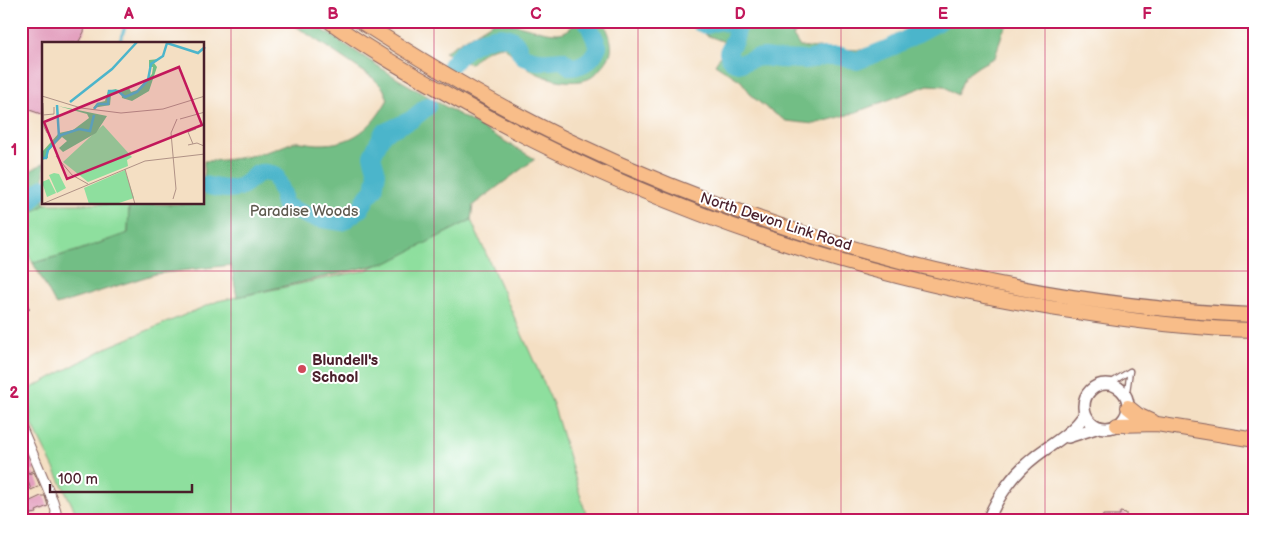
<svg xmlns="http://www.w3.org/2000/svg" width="1276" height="542" viewBox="0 0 1276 542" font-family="'Balsamiq Sans',sans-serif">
<rect width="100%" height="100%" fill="#fff"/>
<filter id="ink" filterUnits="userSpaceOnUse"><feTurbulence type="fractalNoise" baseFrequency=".02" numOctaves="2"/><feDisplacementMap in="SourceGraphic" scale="10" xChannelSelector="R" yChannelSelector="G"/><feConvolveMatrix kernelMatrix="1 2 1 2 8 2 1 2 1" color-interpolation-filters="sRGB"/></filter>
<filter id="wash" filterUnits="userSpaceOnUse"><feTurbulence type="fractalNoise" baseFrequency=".0096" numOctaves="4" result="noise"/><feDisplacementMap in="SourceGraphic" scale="20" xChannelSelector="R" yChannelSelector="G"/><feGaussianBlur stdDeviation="1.12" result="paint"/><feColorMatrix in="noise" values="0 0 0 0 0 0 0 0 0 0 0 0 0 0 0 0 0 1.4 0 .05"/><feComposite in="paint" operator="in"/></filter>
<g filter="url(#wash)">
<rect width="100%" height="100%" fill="#f4dfc3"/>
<path fill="#8edf9e" stroke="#6c7f64" d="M46,204H129L128,233L77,251L33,263L21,240V220Z
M471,220L553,404L588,521H80L32,424L26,391L108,347L218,301L366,270Z"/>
<path fill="#72be85" stroke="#5e6e58" d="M288,21H309L398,79L535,159L473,205L471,220L389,262L237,297L231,265L155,274L56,305L33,263L77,251L128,233L129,204H204V161C225,161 249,157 269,151C278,149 286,144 295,142C302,141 310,144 318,144C353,145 372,128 388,99L383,88L373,78Z
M495,21C512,21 550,37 564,32C569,30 573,26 576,21H610L606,27C614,45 614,55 600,69C598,71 595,75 592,77C577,86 551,80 536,73C523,67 514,55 503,46C490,47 480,53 471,64L444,52Z
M711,21H763L772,24L777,21H804L793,36L800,47L861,50L881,44L921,21H1010L1003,31L995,57L979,66L965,76L957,95L944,86L928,85L851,114L814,124L786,121L769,110L754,98L741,81L715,64L724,50L725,42L706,35L703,32Z
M44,163V204H46L21,220V176Z"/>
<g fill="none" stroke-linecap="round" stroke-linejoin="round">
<path stroke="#4cb5cb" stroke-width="3" d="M119,44L127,21"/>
<path stroke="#4cb5cb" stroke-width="18" d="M699,21L700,23L706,25L720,21
M720,21L732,25L737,30L735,38L728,52L731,60L739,64L754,58L764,57L779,59L807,60L824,56H841L857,61L894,46L940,21
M451,65C454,62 457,57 461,54C472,43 500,29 514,41C520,46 518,55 527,58C538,63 550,61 562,60L571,67C584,66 594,58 598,46L587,21
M204,185C214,187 226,191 236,188C253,185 251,166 275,175L283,194V201L287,207L311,217L342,222L360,209L368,196L374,190L377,173L372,156L383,133L411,120L428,106
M21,207C35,202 32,194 44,188"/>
</g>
<g id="blocks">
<path fill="#e39fbe" d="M21,21H86L84,32L78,43L44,44V115L21,107Z
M21,296L30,309L21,314Z
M28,451L36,469L28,473L21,458V454Z
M34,472L40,486L31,490L26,475Z
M41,496H45L48,506L36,511L37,513L26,515L22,505Z
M1120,512L1126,513V521H1102L1103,515H1120Z"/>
</g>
</g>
<g filter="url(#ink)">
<use href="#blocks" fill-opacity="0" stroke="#866260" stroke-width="1"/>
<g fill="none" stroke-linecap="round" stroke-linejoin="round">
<defs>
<path id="service" d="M1109,384L1130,371
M1126,398L1130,371"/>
<path id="minor" d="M21,386V396
M21,426L53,501L56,511L55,520L57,521"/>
<path id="tertiary" d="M1084 406a22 22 0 1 1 44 0a22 22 0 1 1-44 0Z
M1068,437L1099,427
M988,521C997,496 1015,472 1036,456C1053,443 1073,433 1085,414"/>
<path id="trunk" d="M329,21C369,50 413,75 456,99C653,211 872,284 1097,315C1149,323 1202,329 1255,330
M360,21C428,65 498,107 572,142C780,241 1024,306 1255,315
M1128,407L1138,415L1155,423
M1117,425L1157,424L1255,440"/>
</defs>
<use href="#service" stroke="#866260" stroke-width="7"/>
<use href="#minor" stroke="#866260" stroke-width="11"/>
<use href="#tertiary" stroke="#866260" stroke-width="14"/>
<use href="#trunk" stroke="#866260" stroke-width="16"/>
<use href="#service" stroke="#fff" stroke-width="4.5"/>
<use href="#minor" stroke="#fff" stroke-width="9"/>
<use href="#tertiary" stroke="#fff" stroke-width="11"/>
<use href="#trunk" stroke="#f8bd89" stroke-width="14"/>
</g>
</g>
<path fill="none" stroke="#c2185b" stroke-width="1" stroke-opacity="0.55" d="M231,21V521M434,21V521M638,21V521M841,21V521M1045,21V521M21,271H1255"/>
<circle fill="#d1495b" stroke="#fff" stroke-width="2" cx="302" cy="369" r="5"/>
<g text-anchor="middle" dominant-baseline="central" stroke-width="4" stroke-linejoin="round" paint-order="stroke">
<g font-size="15" fill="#5e594e" stroke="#fff">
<text x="304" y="211">Paradise Woods</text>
</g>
<g font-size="15" fill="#4a1f2b" stroke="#fff">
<text transform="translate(776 222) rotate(18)">North Devon Link Road</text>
</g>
<g font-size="15" font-weight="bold" fill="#4a1f2b" stroke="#fff" text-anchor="start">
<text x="312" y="360">Blundell's<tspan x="312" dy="17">School</tspan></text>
</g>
</g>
<g transform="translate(42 42)">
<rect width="162" height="162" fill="#f4dfc3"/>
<path d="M61,83L90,115L85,118L86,124L46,140L21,120ZM83,128L92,156L74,162H47L42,146ZM12,131L17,132L24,146L15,151L7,133ZM7,137L14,151L5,155L0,140Z" fill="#8edf9e"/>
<path d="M117,17L112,21L115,25L107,49L90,59L80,56L79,49L87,46L89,50L95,48L110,32L111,25H107V18ZM74,47L77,50L69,53L68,63L51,66L55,61L63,59L66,49ZM16,64L65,74L54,91L21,110L17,106L25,99L20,95L6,109V116L0,118V110L17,91L31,88L47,76L45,72Z" fill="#72be85"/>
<path fill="none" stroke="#4cb5cb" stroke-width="2.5" d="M28,60L70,27L95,0M15,63L17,95M52,67L56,62H66L67,49H76L83,55L95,50L106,38L109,22L121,14L125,1L156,11L163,5M0,116H4L6,108L19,93L37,87L48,89L52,73"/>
<path fill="none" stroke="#b09286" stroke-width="1" d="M0,54L39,66L79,71L121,67L163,54M1,61L2,85L5,91M1,73L12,72V65M138,77L163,70M151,102L146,90L154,87M146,103L155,101L162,104M14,114L30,133L46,142M83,127L93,162M131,157L134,147L129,91L135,77M0,162L103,119L163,112"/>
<path fill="#c2185b" fill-opacity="0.15" stroke="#c2185b" stroke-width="2.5" d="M137,25L160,83L25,137L2,80Z"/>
<rect width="162" height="162" fill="none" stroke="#4a1f2b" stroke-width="2.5"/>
</g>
<rect width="1276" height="542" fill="none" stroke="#fff" stroke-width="55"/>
<path d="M50 484v8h142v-8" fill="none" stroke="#4a1f2b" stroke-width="2.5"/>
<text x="58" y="484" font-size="15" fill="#4a1f2b" stroke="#ffffff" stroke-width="4" paint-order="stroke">100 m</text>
<rect x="28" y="28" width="1220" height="486" fill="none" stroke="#c2185b" stroke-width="2"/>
<g font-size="16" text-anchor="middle" font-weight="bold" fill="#c2185b">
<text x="129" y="19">A</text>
<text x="333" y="19">B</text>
<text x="536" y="19">C</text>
<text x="740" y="19">D</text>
<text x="943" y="19">E</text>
<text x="1147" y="19">F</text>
<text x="14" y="155">1</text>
<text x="14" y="398">2</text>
</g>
</svg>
